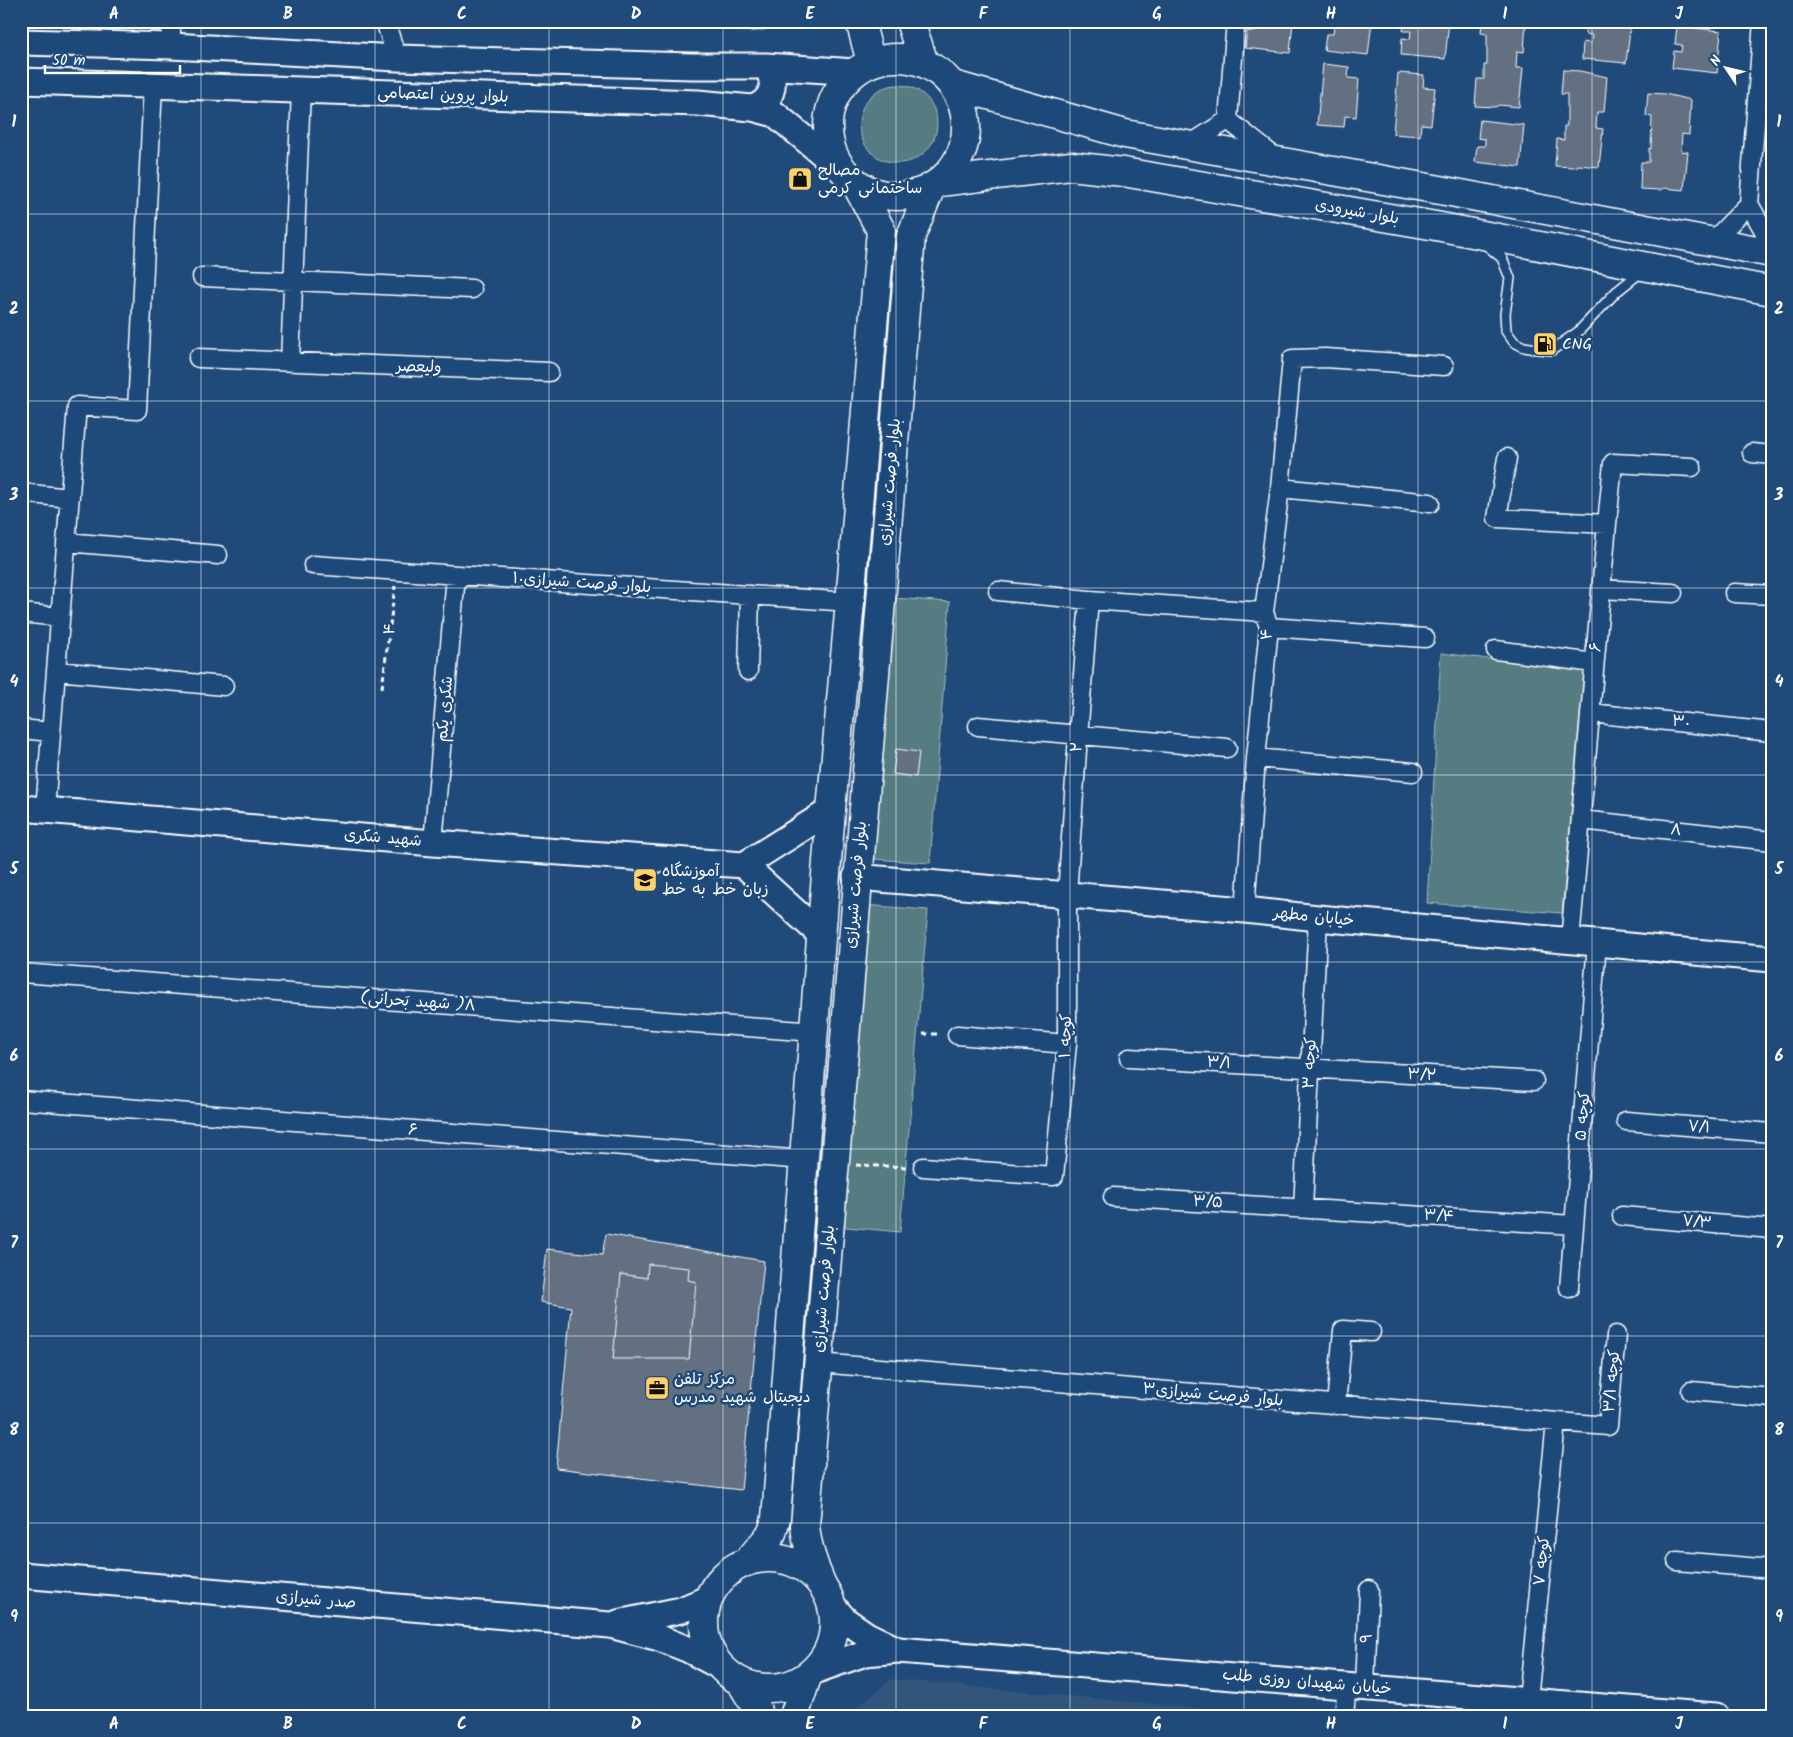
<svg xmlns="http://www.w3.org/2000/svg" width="1793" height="1737" viewBox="0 0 1793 1737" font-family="Kalam,'Playpen Sans Arabic',sans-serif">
<rect width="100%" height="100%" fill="#1f4a7a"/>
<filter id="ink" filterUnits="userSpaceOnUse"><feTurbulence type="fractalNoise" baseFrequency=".02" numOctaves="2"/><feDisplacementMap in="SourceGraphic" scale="10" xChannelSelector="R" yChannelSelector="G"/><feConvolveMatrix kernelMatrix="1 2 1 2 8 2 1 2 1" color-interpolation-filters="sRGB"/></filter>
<g filter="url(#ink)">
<path fill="#33557c" d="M892,1679L1277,1716H856V1708Z"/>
<path fill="#547b81" stroke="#aabdc0" d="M722,21H778C767,37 735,31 718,28Z
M859 124a39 39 0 1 1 78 0a39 39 0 1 1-78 0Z
M893,598L950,602L930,863L873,859Z
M1441,653L1584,671L1562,913L1427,903Z
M864,905L928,910L900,1232L836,1226Z"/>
<path fill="#636f82" stroke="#fff" d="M1248,21H1293L1290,53L1245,48L1247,31L1255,32V25L1248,24Z
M1327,21H1372L1368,55L1324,50L1326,34H1333L1334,27L1327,26Z
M1405,21H1449L1445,59L1401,55L1402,38L1410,39L1411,31H1403Z
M1482,21H1526L1524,52L1517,51L1516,68H1523L1519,107L1499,105L1495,107L1475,106L1477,79H1484V65H1487V34L1481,33Z
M1586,21H1631L1626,63L1582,59L1583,42L1591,43L1592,35L1585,34Z
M1677,26L1721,31L1717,73L1672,68L1674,51L1681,52L1682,45L1675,44Z
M1323,64L1349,67L1348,78L1359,79L1356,117L1345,116L1344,127L1317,125Z
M1563,70L1580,71L1607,77L1604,112H1597L1596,128L1603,129L1599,167L1579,165L1575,167L1555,166L1557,139L1564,140V126H1567V94H1561Z
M1398,73L1424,75L1423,87L1435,88L1431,125L1421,124L1420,136L1393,134Z
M1648,93L1665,94L1691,100L1689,135L1682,134L1681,151L1688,152L1684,190L1664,188L1660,190L1640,189L1641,162H1649V148L1651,149L1652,117L1646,116Z
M1480,120L1524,125L1520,167L1475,162L1477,146H1485V139L1478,138Z
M896,749L919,752L916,777L893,774Z
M606,1234L764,1261L741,1490L556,1468L571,1307L541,1302L547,1249L602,1255Z
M648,1264L689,1268L688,1280L696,1282L689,1359H613L621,1274L647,1278Z
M970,1712L1035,1716H969Z"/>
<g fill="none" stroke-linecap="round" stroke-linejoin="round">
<defs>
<path id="lane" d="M1485,244L1502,258L1510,278L1505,314L1506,331L1514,342L1524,347L1537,349L1552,350L1578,332L1616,292L1641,272"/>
<path id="street" d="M385,21L397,58
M171,46V21
M1228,120L1236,21
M1189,145L1228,120L1276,158
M1749,204L1763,21
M1712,242L1749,204L1772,245
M202,277L472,289
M198,358L549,372
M290,362L301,90
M1752,453L1772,455
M1507,458L1497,518L1607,524L1570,941
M1280,488L1430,503
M21,493L70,498
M1607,524L1613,463L1692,467
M66,542L218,555
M313,565L850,602
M1601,589L1673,593
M998,591L1089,600L1264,612
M1734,593L1772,595
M21,613L60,617
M1269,627L1425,638
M1496,650L1594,663
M56,671L224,686
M748,671L750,595
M1590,713L1772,732
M978,726L1227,748
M21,729L51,732
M1256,758L1413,772
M45,810L77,406L137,410L153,86
M1581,820L1772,841
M433,843L456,575
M1245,910L1256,758L1269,627L1264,612L1280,488L1292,359L1325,358L1444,366
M21,973L815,1032
M957,1035L1067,1044
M1129,1058L1534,1081
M21,1100L805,1160
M1626,1121L1772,1133
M923,1167L1054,1176L1067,1044V895L1078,736L1089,600
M1113,1197L1574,1225
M1303,1208L1318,918
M1622,1216L1772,1229
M1569,1288L1597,943
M818,1363L1608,1426L1616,1335
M1691,1391L1772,1398
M1336,1405L1343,1330L1371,1332
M1677,1561L1772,1569
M1365,1687L1369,1590
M1528,1700L1556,1422
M1344,1716L1347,1685"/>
<path id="secondary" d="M21,42L171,46L397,58L692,66H766L855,72
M21,81L698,103L752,108L775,114L843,171
M752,108C772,102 778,84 766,66
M21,808L433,843L744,865
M744,865L822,936
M744,865L831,810
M856,877L1245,910L1318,918L1772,959
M21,1575L610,1625L659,1638L687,1649L719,1666
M832,1605L845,1620L867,1635L898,1650
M618,1623L681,1610L709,1598
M814,1671L865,1653L898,1650L1716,1716"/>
<path id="primary" d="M860,21L871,62
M910,21L924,63
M828 127a69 69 0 1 1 138 0a69 69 0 1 1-138 0Z
M953,85L1125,134L1440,190L1772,253
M940,182L1071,166L1123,172L1436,226L1772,291
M704 1623a65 65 0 1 1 130 0a65 65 0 1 1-130 0Z
M747,1562L772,1533L776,1518L831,810L850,602L881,230L856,184
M822,1585C813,1565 807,1547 805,1526C838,1096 874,666 911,236L931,187
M741,1682L756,1707L758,1716
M794,1716L807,1677"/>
</defs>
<use href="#lane" stroke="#fff" stroke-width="12"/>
<use href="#street" stroke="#fff" stroke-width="21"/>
<use href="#secondary" stroke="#fff" stroke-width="29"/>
<use href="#primary" stroke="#fff" stroke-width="31"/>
<path stroke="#fff" stroke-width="3" stroke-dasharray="5 4" stroke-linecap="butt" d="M382,688L395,586
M923,1034H940
M856,1165L907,1167"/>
<use href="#lane" stroke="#1f4a7a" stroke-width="9"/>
<use href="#street" stroke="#1f4a7a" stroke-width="18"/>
<use href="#secondary" stroke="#1f4a7a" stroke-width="25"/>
<use href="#primary" stroke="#1f4a7a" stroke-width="28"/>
</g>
</g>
<path fill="none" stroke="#fff" stroke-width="1" stroke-opacity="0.55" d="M201,21V1716M375,21V1716M549,21V1716M723,21V1716M896,21V1716M1070,21V1716M1244,21V1716M1418,21V1716M1592,21V1716M21,214H1772M21,401H1772M21,588H1772M21,775H1772M21,962H1772M21,1149H1772M21,1336H1772M21,1523H1772"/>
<defs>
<symbol id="shop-square" viewBox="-11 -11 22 22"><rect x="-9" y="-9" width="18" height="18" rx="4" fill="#ffd166" stroke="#1f4a7a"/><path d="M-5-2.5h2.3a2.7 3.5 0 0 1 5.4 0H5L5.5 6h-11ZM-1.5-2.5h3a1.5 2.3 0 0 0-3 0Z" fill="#111"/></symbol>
<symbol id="fuel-square" viewBox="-11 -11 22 22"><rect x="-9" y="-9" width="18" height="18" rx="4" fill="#ffd166" stroke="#1f4a7a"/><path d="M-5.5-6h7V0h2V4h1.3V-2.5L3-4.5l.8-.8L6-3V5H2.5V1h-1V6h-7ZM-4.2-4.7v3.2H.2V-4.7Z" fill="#111"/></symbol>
<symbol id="school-square" viewBox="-11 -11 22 22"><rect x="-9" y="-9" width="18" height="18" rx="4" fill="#ffd166" stroke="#1f4a7a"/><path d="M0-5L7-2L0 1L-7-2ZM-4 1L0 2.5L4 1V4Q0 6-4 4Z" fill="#111"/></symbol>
<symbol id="office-square" viewBox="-11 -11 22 22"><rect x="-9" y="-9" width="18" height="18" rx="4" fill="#ffd166" stroke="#1f4a7a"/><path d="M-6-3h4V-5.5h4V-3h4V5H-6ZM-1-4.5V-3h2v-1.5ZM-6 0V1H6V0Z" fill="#111"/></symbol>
</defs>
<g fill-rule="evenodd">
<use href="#shop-square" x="786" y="165" width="28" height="28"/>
<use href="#fuel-square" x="1531" y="330" width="28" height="28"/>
<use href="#school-square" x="631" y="866" width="28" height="28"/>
<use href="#office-square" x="643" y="1374" width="28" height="28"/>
</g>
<g text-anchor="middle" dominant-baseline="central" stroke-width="5" stroke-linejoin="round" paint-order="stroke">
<g font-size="16" fill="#fff" stroke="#1f4a7a">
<text transform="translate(443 95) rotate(2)">بلوار پروین اعتصامی</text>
<text transform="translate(1357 212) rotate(10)">بلوار شیرودی</text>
<text transform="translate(419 367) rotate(2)">ولیعصر</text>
<text transform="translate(890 482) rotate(-85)">بلوار فرصت شیرازی</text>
<text transform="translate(582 583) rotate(4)">بلوار فرصت شیرازی۱۰</text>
<text transform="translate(390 629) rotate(-83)">۴</text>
<text transform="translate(1267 634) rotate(-91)">۴</text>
<text transform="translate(1596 647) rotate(-85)">۶</text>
<text transform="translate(445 709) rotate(-85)">شکری یکم</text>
<text transform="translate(1681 722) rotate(6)">۳۰</text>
<text transform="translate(1077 747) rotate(-86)">۲</text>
<text transform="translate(1676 830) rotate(6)">۸</text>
<text transform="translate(383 838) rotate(5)">شهید شکری</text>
<text transform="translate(856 885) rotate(-85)">بلوار فرصت شیرازی</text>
<text transform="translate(1314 917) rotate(6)">خیابان مطهر</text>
<text transform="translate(418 1002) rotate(4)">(شهید بَحرانی )۸</text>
<text transform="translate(1066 1036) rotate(-88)">کوچه ۱</text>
<text transform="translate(1219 1063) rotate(3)">۳/۱</text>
<text transform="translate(1310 1063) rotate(-87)">کوچه ۳</text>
<text transform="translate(1422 1075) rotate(3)">۳/۲</text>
<text transform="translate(1583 1116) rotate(-85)">کوچه ۵</text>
<text transform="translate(1699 1127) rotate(5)">۷/۱</text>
<text transform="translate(413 1130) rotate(4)">۶</text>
<text transform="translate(1208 1202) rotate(3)">۳/۵</text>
<text transform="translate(1439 1216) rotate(4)">۳/۴</text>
<text transform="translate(1697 1222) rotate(5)">۷/۳</text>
<text transform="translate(824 1289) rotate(-85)">بلوار فرصت شیرازی</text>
<text transform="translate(1612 1381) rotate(-85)">کوچه ۳/۱</text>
<text transform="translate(1213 1395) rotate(5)">۳بلوار فرصت شیرازی</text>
<text transform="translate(1542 1561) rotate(-84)">کوچه ۷</text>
<text transform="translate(316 1600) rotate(5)">صدر شیرازی</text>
<text transform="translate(1367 1638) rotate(-88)">۹</text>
<text transform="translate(1307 1682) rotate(5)">خیابان شهیدان روزی طلب</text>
</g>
<g font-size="16" fill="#fff" stroke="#1f4a7a" text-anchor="start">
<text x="818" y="170">مصالح<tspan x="818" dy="18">ساختمانی کرمی</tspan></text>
<text x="1562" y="344">CNG</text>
<text x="662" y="871">آموزشگاه<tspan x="662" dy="18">زبان خط به خط</tspan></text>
<text x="674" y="1379">مرکز تلفن<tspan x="674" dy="18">دیجیتال شهید مدرس</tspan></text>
</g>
</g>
<rect width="1793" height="1737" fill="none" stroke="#1f4a7a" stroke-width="55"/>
<g transform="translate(1726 68) rotate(305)" stroke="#1f4a7a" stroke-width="4" paint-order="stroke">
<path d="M0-4L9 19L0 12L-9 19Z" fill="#ffffff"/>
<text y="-8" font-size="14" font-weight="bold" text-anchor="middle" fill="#ffffff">N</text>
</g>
<path d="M45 65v8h135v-8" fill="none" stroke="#ffffff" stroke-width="2.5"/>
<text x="52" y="65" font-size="15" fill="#ffffff" stroke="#1f4a7a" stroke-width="4" paint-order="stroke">50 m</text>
<rect x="28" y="28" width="1738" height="1682" fill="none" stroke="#fff" stroke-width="2"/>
<g font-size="16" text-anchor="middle" font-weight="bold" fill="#fff">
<text x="114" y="19">A</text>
<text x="288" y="19">B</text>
<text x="462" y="19">C</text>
<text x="636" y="19">D</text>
<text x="810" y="19">E</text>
<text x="983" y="19">F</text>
<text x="1157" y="19">G</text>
<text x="1331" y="19">H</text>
<text x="1505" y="19">I</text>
<text x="1679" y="19">J</text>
<text x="14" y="127">1</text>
<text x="1779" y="127">1</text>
<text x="14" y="314">2</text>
<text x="1779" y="314">2</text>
<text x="14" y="500">3</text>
<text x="1779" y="500">3</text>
<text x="14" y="687">4</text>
<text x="1779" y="687">4</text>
<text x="14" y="874">5</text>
<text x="1779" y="874">5</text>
<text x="14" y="1061">6</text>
<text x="1779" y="1061">6</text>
<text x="14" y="1248">7</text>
<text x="1779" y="1248">7</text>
<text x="14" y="1435">8</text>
<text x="1779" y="1435">8</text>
<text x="14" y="1622">9</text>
<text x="1779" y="1622">9</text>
<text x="114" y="1729">A</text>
<text x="288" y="1729">B</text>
<text x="462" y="1729">C</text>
<text x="636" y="1729">D</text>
<text x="810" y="1729">E</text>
<text x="983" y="1729">F</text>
<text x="1157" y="1729">G</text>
<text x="1331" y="1729">H</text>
<text x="1505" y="1729">I</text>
<text x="1679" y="1729">J</text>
</g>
</svg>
